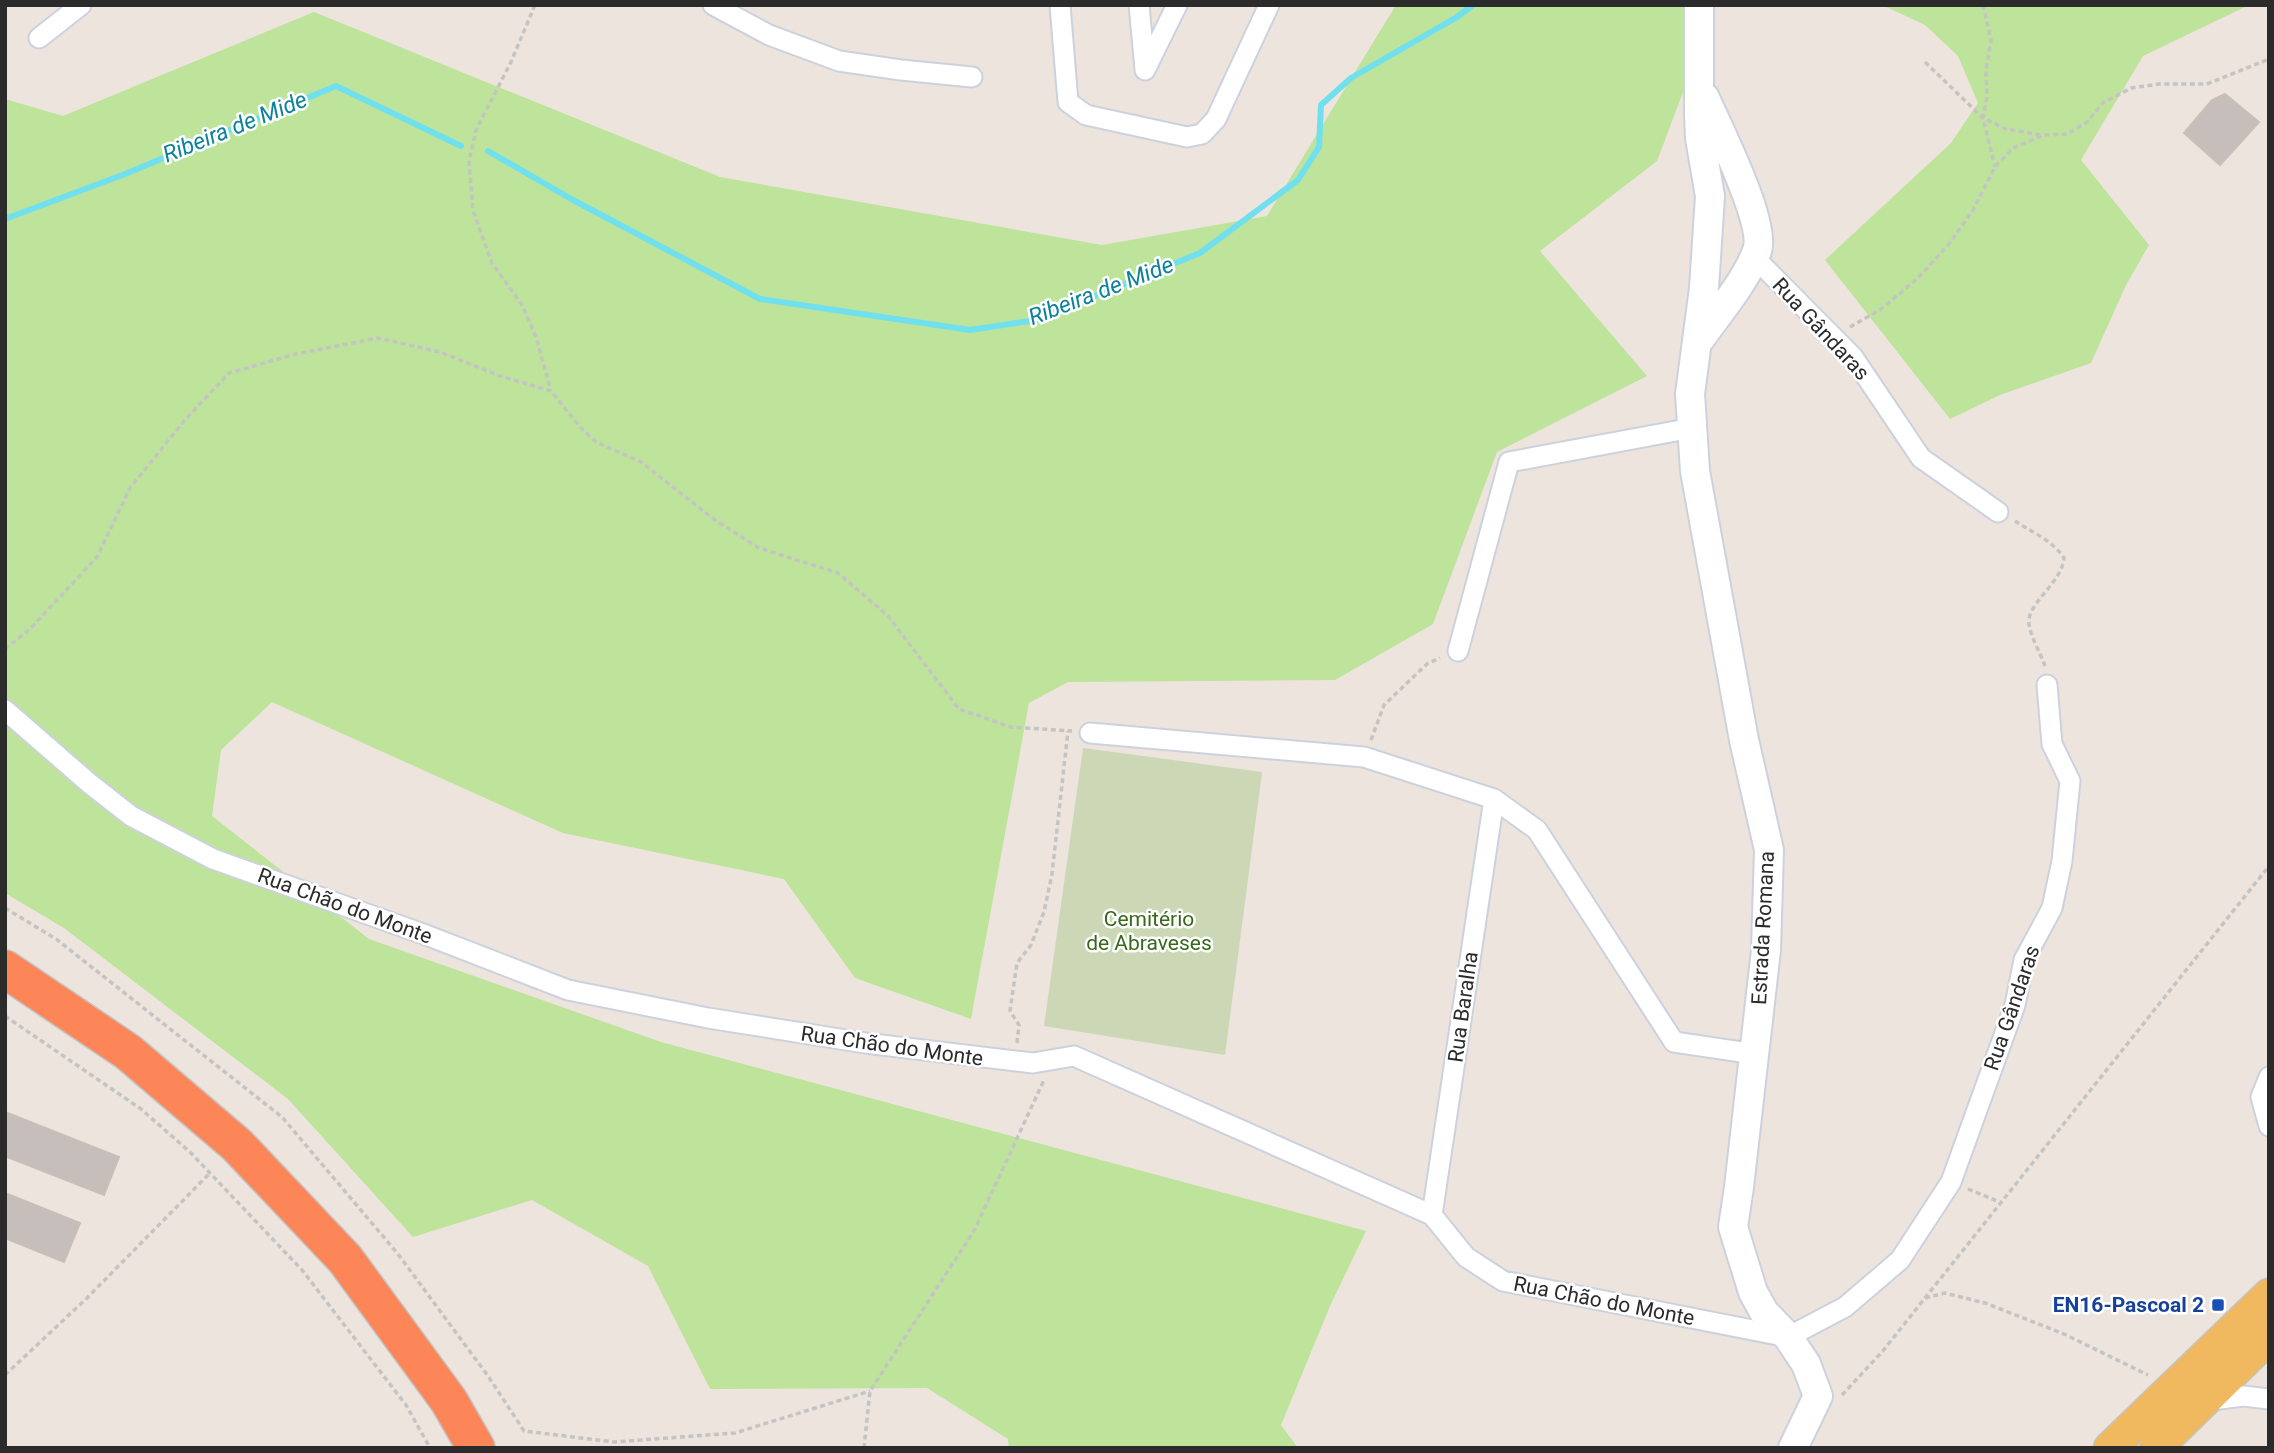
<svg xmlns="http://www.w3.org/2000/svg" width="2274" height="1453" viewBox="0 0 2274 1453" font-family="Roboto,sans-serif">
<rect width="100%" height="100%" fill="#ede4dd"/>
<path fill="#bee39a" d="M1396,5H1716L1657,161L1540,251L1647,376L1497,452L1433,624L1335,680L1068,682L1029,703L971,1019L855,978L784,879L563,833L272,702L221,750L212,816L369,939L661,1042L1366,1231L1330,1306L1281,1425L1298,1448H1009L1008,1439L927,1388L710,1389L648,1266L532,1200L413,1237L288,1099L64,928L5,893V99L63,116L314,12L720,177L1102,245L1267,216Z
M1882,5H2249L2143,56L2081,160L2149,245L2126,285L2091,363L2000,395L1950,419L1825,260L1951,143L1978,103L1958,56L1925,25Z"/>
<path fill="#cbd7b5" d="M1083,748L1262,772L1225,1055L1044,1026Z"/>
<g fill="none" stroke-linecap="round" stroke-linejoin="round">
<path stroke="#71e0ee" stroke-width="6" d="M488,151L573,200L760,299L970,330L1036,320L1200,253L1298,180L1319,147L1321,105L1351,78L1457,17L1473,5
M5,219L125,174L336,86L461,146"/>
</g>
<path fill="#c5beba" stroke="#c8bfb7" stroke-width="2" d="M2225,94L2259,122L2220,165L2184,133L2212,100Z
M5,1112L119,1157L104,1195L5,1156Z
M5,1193L80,1223L64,1262L5,1238Z"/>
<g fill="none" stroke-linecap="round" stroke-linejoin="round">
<defs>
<path id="street" d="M713,5L769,35L839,61L901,70L972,77
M1060,5L1068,102L1086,115L1187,137L1202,134L1216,119L1269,5
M1139,5L1145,69
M39,38L81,5
M1145,70L1177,5
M1754,257L1853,357L1921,458L1998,512
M1458,651L1509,462L1692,428
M5,710L89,783L131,816L213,859L426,935L568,990L708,1018L865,1043L1033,1063L1074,1056L1432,1215L1466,1257L1503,1281L1788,1337L1845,1307L1900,1260L1951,1182L2015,1005L2024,960L2052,908L2062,861L2070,781L2052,744L2047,685
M1090,733L1364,757L1494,799L1537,830L1674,1042L1755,1054
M2269,1077L2261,1097L2269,1126
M1432,1215L1494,799
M2204,1401L2243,1396L2269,1399"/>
<path id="secondary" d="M1699,5V115L1700,138L1710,196L1704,288L1690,394L1695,471L1744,740L1769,850L1766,950L1739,1187L1733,1227L1753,1292L1764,1312L1788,1337L1806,1364L1818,1396L1793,1448
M1701,338C1719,312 1746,281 1757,251C1767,224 1718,128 1705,98"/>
<path id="primary" d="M2110,1448L2269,1295
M2156,1448L2269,1337"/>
<path id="highway" d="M5,969L128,1052L237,1145L345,1259L449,1401L476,1448"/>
</defs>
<use href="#street" stroke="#ccd2dd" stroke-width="23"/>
<use href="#secondary" stroke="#ccd2dd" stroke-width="32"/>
<use href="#primary" stroke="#c4c4c4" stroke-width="35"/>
<use href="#highway" stroke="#c4c4c4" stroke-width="40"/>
<path stroke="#c4c4c4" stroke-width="3.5" stroke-dasharray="5 3.5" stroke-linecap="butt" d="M535,5L511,62L476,130L469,161L473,211L492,263L522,305L536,337L551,391
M1983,5L1991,40L1986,70L1987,96L1983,118L1995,167
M1925,62L1983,118L2006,129L2041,135
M1850,327L1881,309L1898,295L1919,277L1949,244L1973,210L1995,167L2013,148L2043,135L2067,134L2086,123L2103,103L2131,88L2159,84H2207L2269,59
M2015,521C2032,532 2053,541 2064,558C2062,583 2026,604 2029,624C2031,638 2040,652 2045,666
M5,649L30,629L97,557L130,488L184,421L229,373L296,354L378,338L440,352L500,376L551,391L580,427L596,442L641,462L715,520L759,548L838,573L888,616L959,709L1011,727L1072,731
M1371,740L1384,705L1428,663L1440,658
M5,908L56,939L282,1117L398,1254L488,1376L524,1431L614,1442L735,1433L870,1391
M5,1016L141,1109L190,1152L302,1270L406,1405L430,1448
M1017,1043L1019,1025L1010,1011L1017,963L1031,945L1044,912L1052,874L1068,731
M1968,1189L2002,1203
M1925,1298L1945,1293L1985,1303L2064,1334L2148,1375
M5,1375L87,1298L210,1173
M1842,1395L1882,1352L2269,866
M864,1448L870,1391L974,1231L1044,1080"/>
<use href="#street" stroke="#fff" stroke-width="19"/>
<use href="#secondary" stroke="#fff" stroke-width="28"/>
<use href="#primary" stroke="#f0b85f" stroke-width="32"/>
<use href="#highway" stroke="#fd8658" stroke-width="37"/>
</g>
<rect fill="#1a4fb4" stroke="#fff" stroke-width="2.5" x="2211" y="1298" width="14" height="14" rx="3.5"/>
<g text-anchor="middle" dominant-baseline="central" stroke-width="5" stroke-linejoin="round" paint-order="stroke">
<g font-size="21" fill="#2b2b2b" stroke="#fff">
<text transform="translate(1821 329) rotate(47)">Rua Gândaras</text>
<text transform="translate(345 906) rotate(20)">Rua Chão do Monte</text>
<text transform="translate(1763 928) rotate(-87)">Estrada Romana</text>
<text transform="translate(1463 1007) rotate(-82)">Rua Baralha</text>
<text transform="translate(2012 1008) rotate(-71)">Rua Gândaras</text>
<text transform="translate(892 1046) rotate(8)">Rua Chão do Monte</text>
<text transform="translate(1604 1301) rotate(11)">Rua Chão do Monte</text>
</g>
<g font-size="21" fill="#37691b" stroke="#fff">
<text x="1149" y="919">Cemitério<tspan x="1149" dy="24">de Abraveses</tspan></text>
</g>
<g font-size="21" font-weight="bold" fill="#164399" stroke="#fff" text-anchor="end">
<text x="2204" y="1305">EN16-Pascoal 2</text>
</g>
<g font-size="23" font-style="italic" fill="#0e819c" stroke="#fff">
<text transform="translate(235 127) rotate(-22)">Ribeira de Mide</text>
<text transform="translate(1101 291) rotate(-21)">Ribeira de Mide</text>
</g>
</g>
<rect width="2274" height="1453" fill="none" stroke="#2b2b2b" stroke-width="14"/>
</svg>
